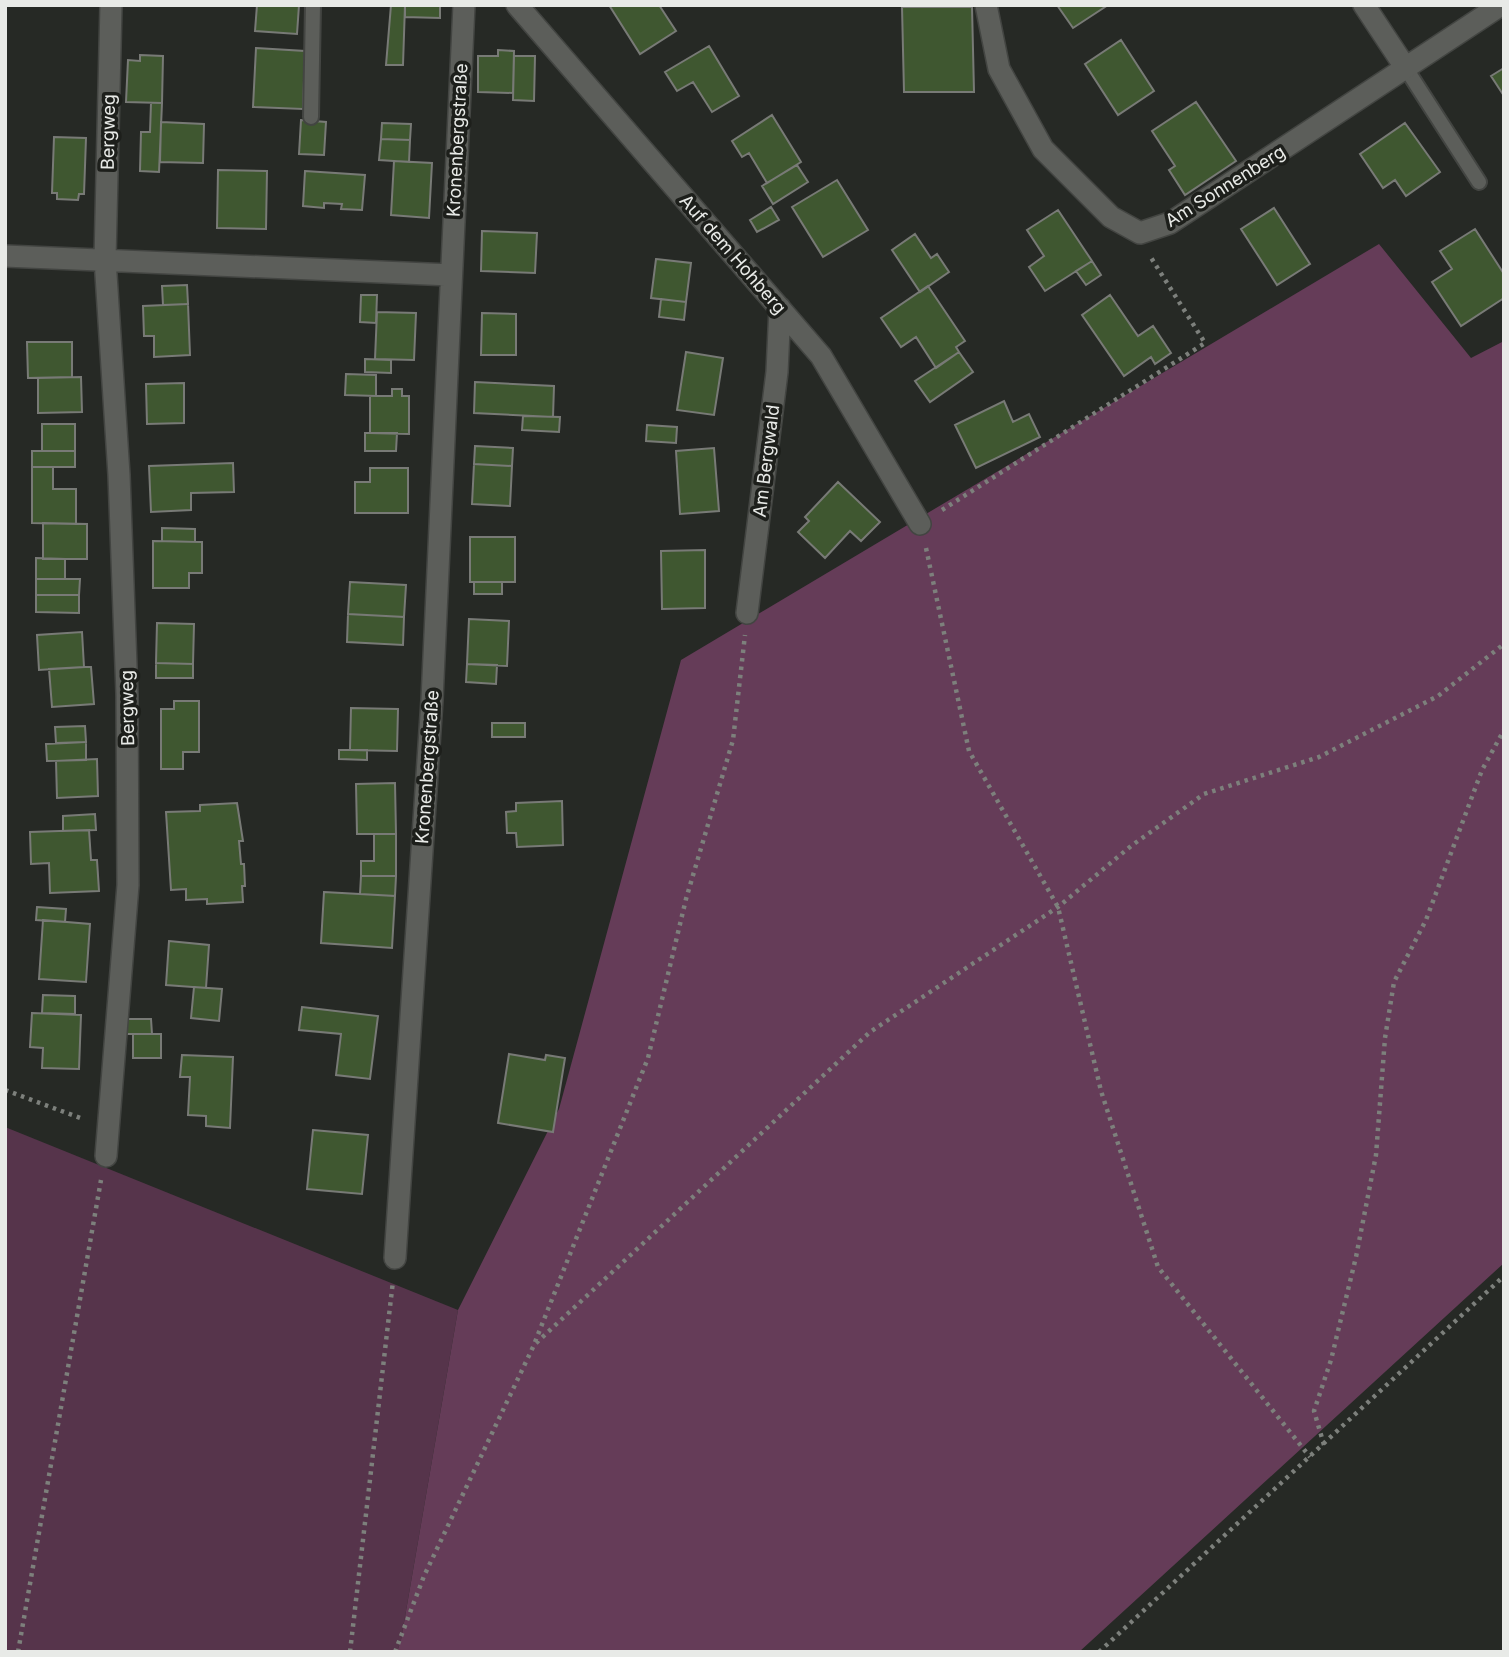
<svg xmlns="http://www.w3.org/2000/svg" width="1509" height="1657" viewBox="0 0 1509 1657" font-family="Inter,sans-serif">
<rect width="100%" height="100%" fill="#262925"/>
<path fill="#56344b" d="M5,1127L458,1310L401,1640L397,1652H5Z"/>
<path fill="#653c58" d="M1379,244L1471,358L1504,341V1263L1079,1652H397L401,1640L458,1310L559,1109L681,660Z"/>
<path fill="#3f5730" stroke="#787a76" stroke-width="2" d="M257,5H299L297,34L255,31Z
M391,5H405L403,65H386Z
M405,5H440V18L405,17Z
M609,5H659L676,31L640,54Z
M1057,5H1108L1073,28Z
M902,7H972L974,92H904Z
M1121,40L1154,91L1118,115L1085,64Z
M709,46L739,96L712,112L693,82L677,91L665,72Z
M256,48L305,51L303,109L253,107Z
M498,50L514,51L513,93L478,92V56H498Z
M140,55L163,56L162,103L126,102L128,60L140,61Z
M514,56H535L534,101L513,100Z
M1504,68V96L1491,76Z
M1196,102L1236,161L1185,195L1169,170L1175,166L1152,131Z
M151,103H162L159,172L140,171L141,132H150Z
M772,115L801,162L767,183L749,153L742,157L732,141Z
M301,120L326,122L324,155L299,154Z
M161,122L204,124L203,163L160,162Z
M382,123L411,124L410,140L381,139Z
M1405,123L1440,172L1406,196L1395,180L1383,188L1360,154Z
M54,137L86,138L84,194H79L78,200L57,199V193H52Z
M381,139L410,140L409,162L379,160Z
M394,161L432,163L429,218L391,215Z
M797,165L808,182L773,204L762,186Z
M218,170L267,171L266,229L217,228Z
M305,171L365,175L362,210L341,209L342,204L324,203V208L303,206Z
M837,180L868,230L823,257L792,207Z
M771,207L779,220L757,232L750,220Z
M1274,208L1310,264L1277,285L1241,229Z
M1058,210L1092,261L1045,291L1029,267L1044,256L1027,230Z
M1475,229L1504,274V298L1461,326L1432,282L1452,269L1440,251Z
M482,231L537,233L535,273L481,271Z
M915,234L931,258L937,254L949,272L920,292L892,250Z
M656,259L691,263L686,302L651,298Z
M1092,261L1101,275L1086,285L1076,271Z
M187,285L188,304L163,305L162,286Z
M928,286L965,341L956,347L959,352L936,368L916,337L901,347L881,318Z
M361,295H377L376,323L360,322Z
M1110,295L1138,336L1153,326L1171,353L1155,364L1151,357L1124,376L1082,315Z
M661,299L686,302L684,320L659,317Z
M188,304L190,355L154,357V336H144L143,306Z
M377,312L416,313L414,360L375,359Z
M482,313L516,314V355H481Z
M27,342H72V377L28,378Z
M686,352L723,358L714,415L677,410Z
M959,352L973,372L930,402L915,381Z
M365,359L391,360V373L365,372Z
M346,374L376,375V396L345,395Z
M81,377L82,412L38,413V378Z
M475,382L554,386L553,417L474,413Z
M184,383V423L147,424L146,384Z
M392,389H402V396H409V434L370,433V396H392Z
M1004,401L1013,422L1029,414L1040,437L976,468L955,425Z
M523,416L560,417L559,432L522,430Z
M42,424H75V451H42Z
M647,425L677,427L676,443L646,441Z
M365,433H397L396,451H365Z
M475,446L513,448L512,466L474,464Z
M714,448L719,511L680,514L676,451Z
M32,451H75V467H32Z
M233,463L234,492L191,493V510L151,512L149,466Z
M474,464L512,466L510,506L472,504Z
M32,467H53V489H76V524L32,523Z
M370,468H408V513H355V482H370Z
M838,482L880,522L861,541L850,531L825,558L798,532L809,521L805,517Z
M43,523L87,524V559H43Z
M162,528L195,529V542L162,541Z
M470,537H515V582H470Z
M153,541L202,542V573H189V588H153Z
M705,550V608L662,609L661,551Z
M36,558L65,559V579H36Z
M36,579H80L79,595H36Z
M350,582L406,585L404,617L348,614Z
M474,582H502V594H474Z
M36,595H79V613L36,612Z
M348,614L404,617L403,645L347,642Z
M469,619L509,621L507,666L467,664Z
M157,623L194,624L193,664L156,663Z
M82,632L84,667L39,670L37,635Z
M156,663L193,664V678H156Z
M467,664L497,665L496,684L466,682Z
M84,667H91L94,704L52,707L49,669Z
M174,701H199V752H183V769H161V709H174Z
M351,708L398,709L397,751L350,750Z
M492,723H525V737H492Z
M85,726L86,742L56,743L55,727Z
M86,742V760L47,761L46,744Z
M339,750H367V760L339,759Z
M97,759L98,796L57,798L56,761Z
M395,783L396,834H357L356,784Z
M562,801L563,845L517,847L516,833H507L506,812L516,811V803Z
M237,803L243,841H239L241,864H244L245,886H242L243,902L207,904V899L186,900V889L171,890L166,812L200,811V805Z
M95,814L96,830L63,831V816Z
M89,830L91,860H97L99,891L50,893L49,863L31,864L30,832Z
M374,834H396V876H361V861H374Z
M361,876H396L395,896L360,894Z
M324,892L395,896L392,948L321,943Z
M37,907L66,909L65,922L36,920Z
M43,920L90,924L86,982L39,979Z
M169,941L209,945L206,988L166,985Z
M194,987L222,989L219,1021L191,1018Z
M43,995L75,996V1014L42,1013Z
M302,1007L378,1016L370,1079L336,1075L341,1034L299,1030Z
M32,1013L81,1015L79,1069L42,1068L43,1048L30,1047Z
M126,1019H151L152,1034H126Z
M133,1034H161V1058H133Z
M509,1054L545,1060L546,1055L565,1058L553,1132L498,1123Z
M182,1055L233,1057L230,1128L206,1126V1116L188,1115L190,1077H180Z
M313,1130L368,1135L362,1194L307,1189Z"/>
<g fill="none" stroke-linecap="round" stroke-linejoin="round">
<defs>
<path id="lane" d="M1405,67L1479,182
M311,117L313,5"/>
<path id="street" d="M517,5L821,356L920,524
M986,5L999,69L1043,149L1111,217L1140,233L1170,223L1501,5
M1364,5L1405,67
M5,256L451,275
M747,613L777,372L780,308
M106,1156L128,885L127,694L119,475L105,259L111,5
M395,1258L432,700L464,5"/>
</defs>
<use href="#lane" stroke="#434542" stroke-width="18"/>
<use href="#street" stroke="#434542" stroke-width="24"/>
<path stroke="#7d807c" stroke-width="4.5" stroke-dasharray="3.5 5" stroke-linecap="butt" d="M942,510L1205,343L1150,256
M926,548L969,751L1058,907L1101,1091L1158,1267L1310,1457
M5,1090L83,1119
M535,1342L648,1058L686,899L733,740L745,635
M1324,1445L1314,1411L1331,1360L1356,1257L1376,1155L1385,1038L1394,982L1426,920L1482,770L1504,730
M18,1652L101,1180
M350,1652L393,1281
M395,1652L424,1576L534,1345L870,1032L1058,907L1131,846L1204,794L1319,757L1438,696L1504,644
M1099,1652L1504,1276"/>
<use href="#lane" stroke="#5c5e5a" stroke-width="14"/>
<use href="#street" stroke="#5c5e5a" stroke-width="21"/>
</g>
<g text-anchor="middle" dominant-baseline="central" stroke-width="7" stroke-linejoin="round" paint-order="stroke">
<g font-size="18" fill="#e8eae7" stroke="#1d1f1b">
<text transform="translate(108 132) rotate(-89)">Bergweg</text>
<text transform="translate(457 140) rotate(-87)">Kronenbergstraße</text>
<text transform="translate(1225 186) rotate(-32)">Am Sonnenberg</text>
<text transform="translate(733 254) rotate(49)">Auf dem Hohberg</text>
<text transform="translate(766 461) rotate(-83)">Am Bergwald</text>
<text transform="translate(127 708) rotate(-91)">Bergweg</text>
<text transform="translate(427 767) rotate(-86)">Kronenbergstraße</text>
</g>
</g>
<rect width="1509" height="1657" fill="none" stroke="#e8eae7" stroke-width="14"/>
</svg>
